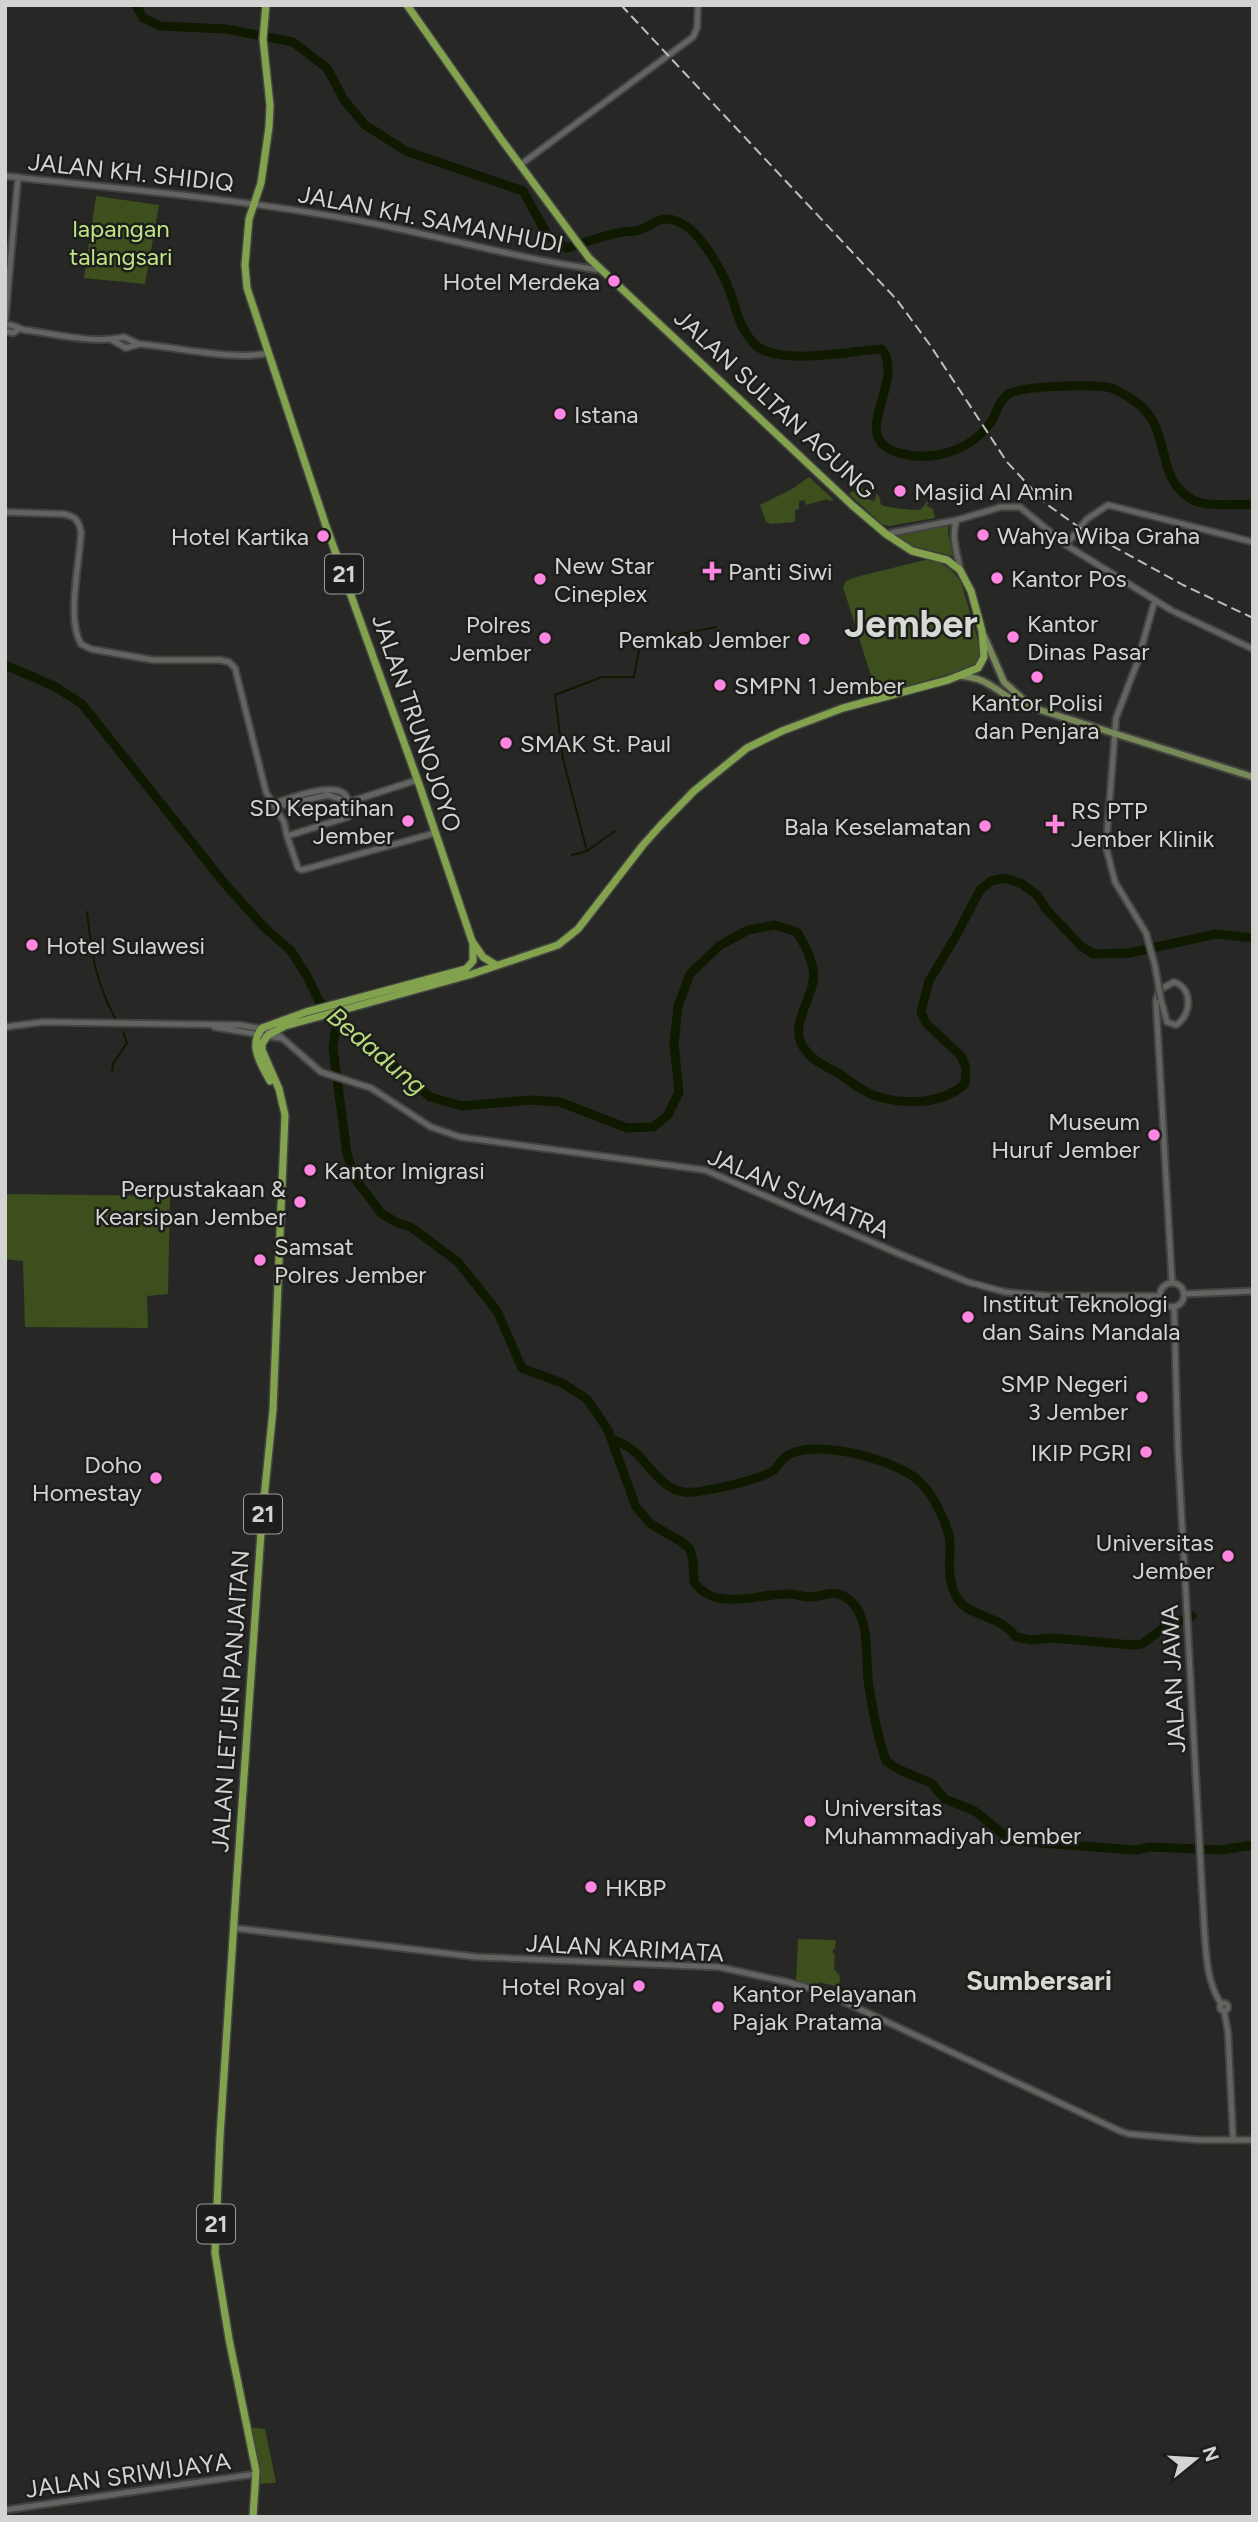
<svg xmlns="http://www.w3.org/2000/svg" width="1258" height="2522" viewBox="0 0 1258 2522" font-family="Figtree,sans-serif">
<rect width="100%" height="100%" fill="#272825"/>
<path fill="#3d4f1d" d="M96,196L159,205L145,284L84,278Z
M809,477L834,500L829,501L827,499L806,505L805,500L799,501V509L795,510V522L771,524L766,522L760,505L792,489Z
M862,488L864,492L869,490L870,492L867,496L869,500L875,501L876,494L879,496L881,505C886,507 918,512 921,509C924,507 925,503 928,500L927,506L933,509L935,518L889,526L882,524L849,494L853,491L856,493Z
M949,523L948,533L953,556L912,546L892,534Z
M925,560C941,560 952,569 961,582L982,654L979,663L971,668L885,692L877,691L872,686V679L843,587L846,581L856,577Z
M5,1192L6,1194L170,1196L168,1294L147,1296L148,1328L25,1327L23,1261L5,1259Z
M798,1939L836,1940L835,1948L832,1952L835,1955L834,1969L840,1976L839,1987L819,1982L818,1989L796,1982Z
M247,2427L265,2429L276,2482L274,2483L255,2484Z"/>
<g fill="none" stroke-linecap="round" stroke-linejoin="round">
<path stroke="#0e1900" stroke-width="2" d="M587,851L563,759L555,695L602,677H634L641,640L646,641L716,627
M572,855L587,851L615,831
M87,912C92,955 95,981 116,1020
M112,1072L113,1064L127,1043L123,1032"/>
<path stroke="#0e1900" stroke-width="9" d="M136,5L143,18L160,26L226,29L293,42L327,68L344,100L365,125L406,151L523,191L548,236L567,248C586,242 604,235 623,232C629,231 634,232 639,230C650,227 657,218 668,219C699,221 727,279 734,304C738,319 747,341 761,349C791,364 848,351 882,349C906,383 848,435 896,452C929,463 967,452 988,426C996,417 997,403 1007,395C1019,385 1089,385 1107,387C1115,388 1123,394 1130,398C1176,424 1151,481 1195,501C1206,506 1239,505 1253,504
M5,665L54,686L82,704L225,884L264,927L291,951L307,976L319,1001L352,1035L384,1057L430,1097L462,1106L529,1100L560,1102L627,1128L653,1127L668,1115L679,1092L674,1044L678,1006L690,974L719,946L748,930L775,925L797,932C805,946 816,964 813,982C810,1000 792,1025 801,1043C808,1058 824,1066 838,1073C850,1081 865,1094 879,1097C908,1105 942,1104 965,1084L966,1068L961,1056L926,1023L921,1012L929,981L956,936L980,890L991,881L1005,878L1022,884L1037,895L1046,909L1082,947L1094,954L1129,953L1216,934L1253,938
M337,1020L333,1048L347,1154L356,1180L382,1214L398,1223L411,1227L458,1262L497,1311L522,1368L562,1383L587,1399L608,1430L636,1507L651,1524L682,1542L690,1549L693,1561L694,1582C716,1613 758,1593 789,1594C796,1594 803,1597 810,1597C822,1597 831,1590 841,1595C874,1609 864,1659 869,1687C873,1712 878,1738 886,1761L900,1770L931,1783L945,1799L975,1811L1011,1841L1136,1850L1150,1847L1221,1850L1253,1845
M612,1439C620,1443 629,1446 635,1452C649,1465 663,1490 684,1492C699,1494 765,1479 775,1469C781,1463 781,1458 790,1454C819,1439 897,1460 920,1482C932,1493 950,1527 950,1544C950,1561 947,1579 956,1596C967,1618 998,1613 1016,1637L1032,1640L1053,1638L1132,1645L1142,1644L1163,1628L1192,1616"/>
<defs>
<path id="secondary" d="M520,165L693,37L697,28L698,5
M5,176C122,189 239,199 355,220C437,235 518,259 601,270
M5,323L18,177
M5,325C15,323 16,329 25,330C56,334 93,344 124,337L139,344
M5,331L13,333L19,329
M112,340L126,348L139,344C176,347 234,361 268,353
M5,512L63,514C75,516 79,520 81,532C80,562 66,619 81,644L91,649L153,660H220L229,662L235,668L266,792L284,822L287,836L348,817C347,811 349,805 348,800C342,777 289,799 275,803
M957,520C950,535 958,554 960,570
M886,534L957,520L1001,507H1020L1066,545L1171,610
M1066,545L1087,519L1108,505L1253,542
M1175,612L1253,649
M275,803L284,805L328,795L349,802L417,780
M287,836L298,868L302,870L435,833
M1146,933L1115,882L1106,847L1116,718L1137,663L1155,600
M1161,1000L1167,1022L1176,1025C1192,1015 1193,988 1174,982L1159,990L1156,1001L1172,1282
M5,1027L43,1022L240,1025L274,1031L321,1072L371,1088L431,1127L460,1137L705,1170L902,1255L968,1282L1005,1292L1049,1296H1159
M214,1027L280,1038
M1160 1295a12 12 0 1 1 24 0a12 12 0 1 1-24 0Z
M1184,1294L1253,1291
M1174,1307L1178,1451L1204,1925C1206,1953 1206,1980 1221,2004
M234,1928L477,1957L719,1967L787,1982L823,1992L1120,2131L1129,2134L1199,2140H1253
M1220 2007a4 4 0 1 1 8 0a4 4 0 1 1-8 0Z
M1224,2011L1228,2032L1233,2138
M5,2510L256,2474"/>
<path id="primary" d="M984,636L1004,682L1026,702
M960,676C991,678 995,692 1021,704L1253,777"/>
<path id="highway" d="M266,5L263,39L270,105L269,127L261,183L249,219L245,265L247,288L326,526L420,787L472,941L483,957L496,965
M270,1081C261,1064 248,1046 262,1028L306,1012L466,969L473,961V944
M253,2517L256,2471L229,2339L215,2253L220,2136L236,1891L262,1518L273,1410L281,1208L285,1115L279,1089L262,1050V1044L268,1035L285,1026L469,975L558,945L578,929L643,845L660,826L694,791L747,748L782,731L843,708L948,680L978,668L984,657L982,631L971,591L960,570L947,560L912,551L886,534L853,506L589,258L501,139L407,5"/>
</defs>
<use href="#secondary" stroke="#434441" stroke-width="9"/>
<use href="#primary" stroke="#434441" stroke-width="10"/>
<use href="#highway" stroke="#434441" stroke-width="10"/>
<use href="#secondary" stroke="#636461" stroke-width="5"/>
<use href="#primary" stroke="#768956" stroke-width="6"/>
<use href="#highway" stroke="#83a24e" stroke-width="7"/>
<path stroke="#bfc0be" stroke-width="2" stroke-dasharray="10 5" stroke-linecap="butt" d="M621,5L897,300L930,345L1007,462L1045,503L1080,528L1183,585L1253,618"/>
<defs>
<path id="secondary-bridge" d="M1146,933L1155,966L1161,1000"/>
</defs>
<use href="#secondary-bridge" stroke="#434441" stroke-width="9" stroke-linecap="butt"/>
<use href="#secondary-bridge" stroke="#636461" stroke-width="5"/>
</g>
<g fill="#fd86e2" stroke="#1d1e1c" stroke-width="2.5">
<circle cx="614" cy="281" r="7"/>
<circle cx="560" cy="414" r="7"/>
<circle cx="900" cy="491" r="7"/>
<circle cx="983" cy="535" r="7"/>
<circle cx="323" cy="536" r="7"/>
<path d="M708.5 560.5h7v7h7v7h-7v7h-7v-7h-7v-7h7z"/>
<circle cx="997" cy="578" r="7"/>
<circle cx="540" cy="579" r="7"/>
<circle cx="1013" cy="637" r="7"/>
<circle cx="545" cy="638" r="7"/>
<circle cx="804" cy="639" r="7"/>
<circle cx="1037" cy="677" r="7"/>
<circle cx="720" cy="685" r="7"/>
<circle cx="506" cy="743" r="7"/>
<circle cx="408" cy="821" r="7"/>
<path d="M1051.5 813.5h7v7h7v7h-7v7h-7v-7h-7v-7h7z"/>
<circle cx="985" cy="826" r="7"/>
<circle cx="32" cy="945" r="7"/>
<circle cx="1154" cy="1135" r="7"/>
<circle cx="310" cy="1170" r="7"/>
<circle cx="300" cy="1202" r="7"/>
<circle cx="260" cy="1260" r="7"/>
<circle cx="968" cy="1317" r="7"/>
<circle cx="1142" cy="1397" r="7"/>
<circle cx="1146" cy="1452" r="7"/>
<circle cx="156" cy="1478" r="7"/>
<circle cx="1228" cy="1556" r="7"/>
<circle cx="810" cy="1821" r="7"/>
<circle cx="591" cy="1887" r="7"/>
<circle cx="639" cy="1986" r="7"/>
<circle cx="718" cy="2007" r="7"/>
</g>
<g text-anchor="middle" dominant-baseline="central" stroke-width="5" stroke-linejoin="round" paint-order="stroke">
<g fill="#1d1e1c" stroke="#9c9d9b" stroke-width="2">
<rect x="325" y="554.5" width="38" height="39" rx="5"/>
<rect x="244" y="1494.5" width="38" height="39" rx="5"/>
<rect x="197" y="2204.5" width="38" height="39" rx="5"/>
</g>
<g font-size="23" font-weight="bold" fill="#d3d4d2">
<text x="344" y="574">21</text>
<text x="263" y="1514">21</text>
<text x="216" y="2224">21</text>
</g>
<g font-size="24" fill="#d3d4d2" stroke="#1d1e1c">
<text transform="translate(131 172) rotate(6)">JALAN KH. SHIDIQ</text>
<text transform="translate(431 219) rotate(11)">JALAN KH. SAMANHUDI</text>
<text transform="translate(775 404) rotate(43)">JALAN SULTAN AGUNG</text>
<text transform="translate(417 723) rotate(71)">JALAN TRUNOJOYO</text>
<text transform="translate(799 1193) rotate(23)">JALAN SUMATRA</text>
<text transform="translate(1173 1679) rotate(-93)">JALAN JAWA</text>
<text transform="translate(230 1701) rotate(-86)">JALAN LETJEN PANJAITAN</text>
<text transform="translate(625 1948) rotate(3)">JALAN KARIMATA</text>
<text transform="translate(128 2475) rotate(-8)">JALAN SRIWIJAYA</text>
</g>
<g font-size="24" fill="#bfe486" stroke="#1d1e1c">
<text x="121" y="228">lapangan<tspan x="121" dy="28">talangsari</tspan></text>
</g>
<g font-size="24" fill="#d3d4d2" stroke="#1d1e1c" text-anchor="start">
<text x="600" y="281" text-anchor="end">Hotel Merdeka</text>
<text x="574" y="414">Istana</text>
<text x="914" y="491">Masjid Al Amin</text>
<text x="997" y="535">Wahya Wiba Graha</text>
<text x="309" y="536" text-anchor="end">Hotel Kartika</text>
<text x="554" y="565">New Star<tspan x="554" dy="28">Cineplex</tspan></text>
<text x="728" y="571">Panti Siwi</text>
<text x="1011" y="578">Kantor Pos</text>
<text x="1027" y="623">Kantor<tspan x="1027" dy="28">Dinas Pasar</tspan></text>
<text x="531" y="624" text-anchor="end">Polres<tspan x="531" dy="28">Jember</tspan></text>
<text x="790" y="639" text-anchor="end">Pemkab Jember</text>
<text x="734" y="685">SMPN 1 Jember</text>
<text x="1037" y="702" text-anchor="middle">Kantor Polisi<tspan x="1037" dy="28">dan Penjara</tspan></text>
<text x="520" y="743">SMAK St. Paul</text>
<text x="394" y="807" text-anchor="end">SD Kepatihan<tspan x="394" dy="28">Jember</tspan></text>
<text x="1071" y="810">RS PTP<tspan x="1071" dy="28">Jember Klinik</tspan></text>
<text x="971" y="826" text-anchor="end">Bala Keselamatan</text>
<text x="46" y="945">Hotel Sulawesi</text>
<text x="1140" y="1121" text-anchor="end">Museum<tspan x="1140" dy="28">Huruf Jember</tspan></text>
<text x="324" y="1170">Kantor Imigrasi</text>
<text x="286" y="1188" text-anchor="end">Perpustakaan &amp;<tspan x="286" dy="28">Kearsipan Jember</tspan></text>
<text x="274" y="1246">Samsat<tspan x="274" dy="28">Polres Jember</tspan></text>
<text x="982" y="1303">Institut Teknologi<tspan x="982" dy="28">dan Sains Mandala</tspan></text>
<text x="1128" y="1383" text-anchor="end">SMP Negeri<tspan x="1128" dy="28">3 Jember</tspan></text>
<text x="1132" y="1452" text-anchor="end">IKIP PGRI</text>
<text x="142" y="1464" text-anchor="end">Doho<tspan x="142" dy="28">Homestay</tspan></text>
<text x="1214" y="1542" text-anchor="end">Universitas<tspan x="1214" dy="28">Jember</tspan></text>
<text x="824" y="1807">Universitas<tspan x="824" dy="28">Muhammadiyah Jember</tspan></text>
<text x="605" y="1887">HKBP</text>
<text x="625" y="1986" text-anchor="end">Hotel Royal</text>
<text x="732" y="1993">Kantor Pelayanan<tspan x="732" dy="28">Pajak Pratama</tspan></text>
</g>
<g font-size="26" font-style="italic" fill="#b6da7d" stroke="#1d1e1c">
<text transform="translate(377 1051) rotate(40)">Bedadung</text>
</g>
<g font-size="28" font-weight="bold" fill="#d7d9d5" stroke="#1d1e1c">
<text x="1039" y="1980">Sumbersari</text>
</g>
<g font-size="38" font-weight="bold" fill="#d7d9d5" stroke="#1d1e1c">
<text x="911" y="624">Jember</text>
</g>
</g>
<rect width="1258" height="2522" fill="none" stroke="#d3d4d2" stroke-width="14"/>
<g transform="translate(1195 2459) rotate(72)" stroke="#1d1e1c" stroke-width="5" paint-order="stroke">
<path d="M0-5L12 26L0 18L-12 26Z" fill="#d3d4d2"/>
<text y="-10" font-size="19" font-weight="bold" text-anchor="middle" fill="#d3d4d2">N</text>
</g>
</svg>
